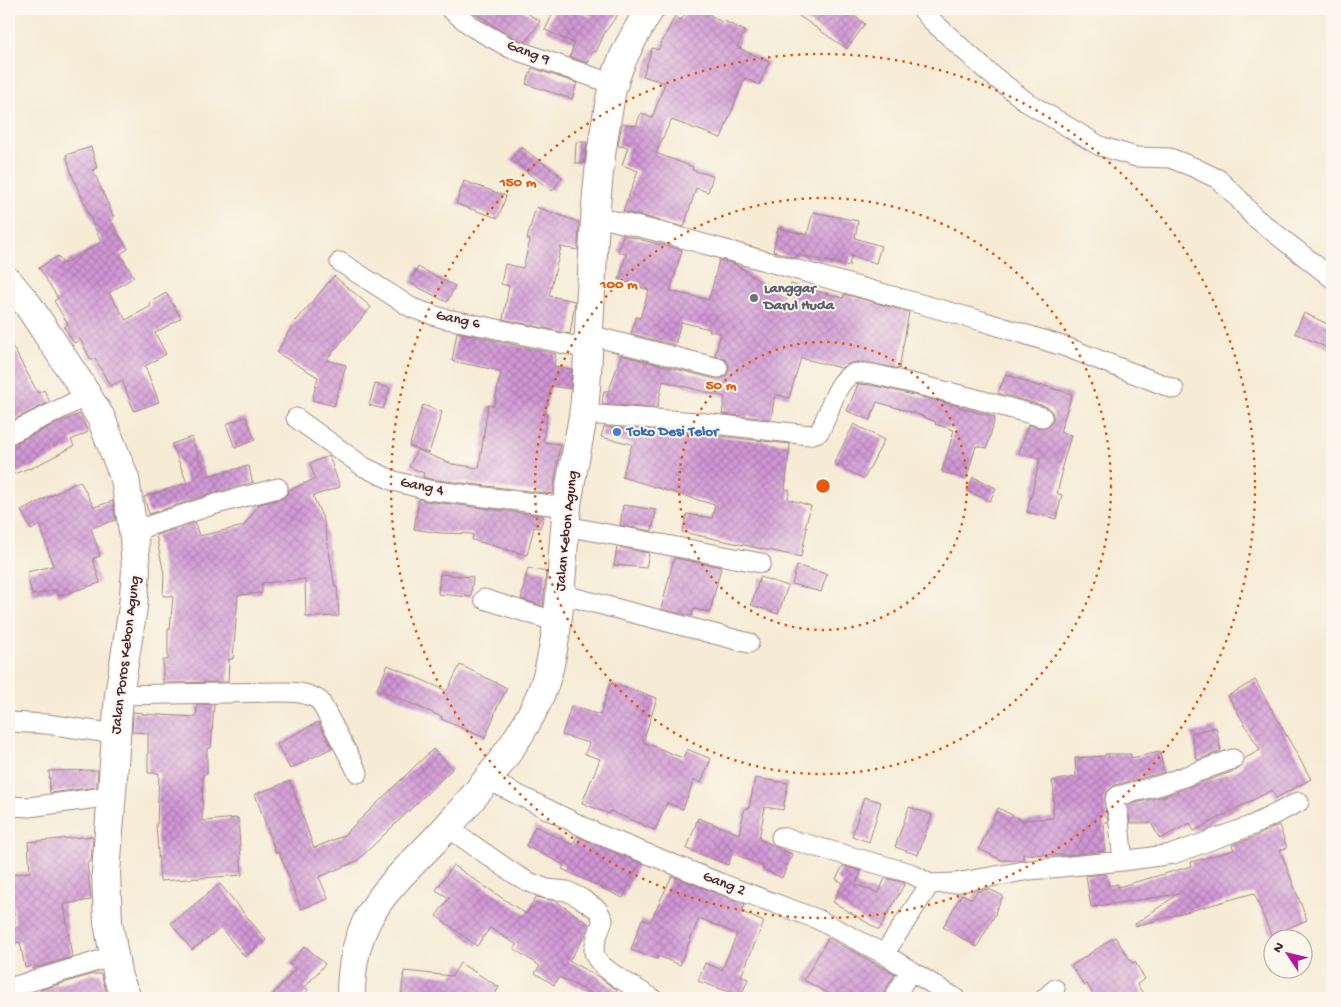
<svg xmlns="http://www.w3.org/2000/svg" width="1341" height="1007" viewBox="0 0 1341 1007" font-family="'Gochi Hand',sans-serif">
<defs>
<pattern id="building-cross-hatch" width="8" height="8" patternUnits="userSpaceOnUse" patternTransform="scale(1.25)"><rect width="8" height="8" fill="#d096d5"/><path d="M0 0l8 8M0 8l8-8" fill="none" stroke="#ab7aad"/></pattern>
</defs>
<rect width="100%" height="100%" fill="#fbf7ec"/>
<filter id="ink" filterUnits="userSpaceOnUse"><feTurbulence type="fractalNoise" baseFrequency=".02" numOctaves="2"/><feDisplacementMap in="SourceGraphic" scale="10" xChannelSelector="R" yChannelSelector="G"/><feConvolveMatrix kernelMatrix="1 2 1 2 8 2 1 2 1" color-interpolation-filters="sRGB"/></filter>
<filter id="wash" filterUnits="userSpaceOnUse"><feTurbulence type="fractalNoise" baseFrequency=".0096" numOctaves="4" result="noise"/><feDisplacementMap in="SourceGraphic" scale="20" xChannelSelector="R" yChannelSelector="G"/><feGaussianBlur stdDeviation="1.12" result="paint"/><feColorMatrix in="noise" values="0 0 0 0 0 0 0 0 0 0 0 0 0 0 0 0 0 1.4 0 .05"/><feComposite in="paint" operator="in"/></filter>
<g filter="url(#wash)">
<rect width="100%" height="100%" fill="#f6ebd5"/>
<g id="blocks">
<path fill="url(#building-cross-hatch)" d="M468,9H520L540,21L526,42L515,38L498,28Z
M555,9H573L591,17L597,9H622L605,32L596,52L593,51L588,63L570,57L574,43L545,30Z
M689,9H701L723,23L724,21L745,31L737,47L769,62L759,85L745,78L721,138L671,120L656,153L693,167L692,170L713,176L708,192L696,188L684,227L623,211L638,171L622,165L628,147L618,146L622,123L636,126L641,113L652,118L665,83L643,76L652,48L658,50L675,16L681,20Z
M789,9H845L865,24L847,49Z
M532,68L577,83L572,99L526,84Z
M576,142H587L584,163H575Z
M91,147L97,168L93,170L114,218L110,220L128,249L120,254L134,277L109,293L126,320L151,306L149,303L166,293L181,318L155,333L166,354L145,366L159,402L134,411L122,380L110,386L95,358L91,360L80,339L74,343L64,327L68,324L54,301L58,298L39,268L58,256L63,264L101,242L72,175L66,155Z
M521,147L562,177L552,191L511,160Z
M464,181L506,196L498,218L456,204Z
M536,207L579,222L578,250L561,247L549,296L575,301L570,334L503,319L509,286L501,284L505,264L523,268L530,240L527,239Z
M813,212L858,221L855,238L881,246L876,263L851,256L849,266L797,255L796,258L773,251L778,228L807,235Z
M623,235L682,250L670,291L709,300L719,260L735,264L787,300L791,284L843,298L844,294L909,312L899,369L864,362L850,363L841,368L801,358L789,398L775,394L771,419L722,414L725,397L663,381L657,408L602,404L604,391H609L621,355L715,379H721L726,376L729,370V365L726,360L715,356L721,333L709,331L710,329L681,322L675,345L631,334L636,317L640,318L649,290L619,280L626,254L618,252Z
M418,267L455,286L447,302L410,283Z
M334,276L371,307L326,360L346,365L334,406L312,400L318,377L277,353L295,320L296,321Z
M1304,313L1332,326V350L1295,333Z
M457,332L556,354L554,366L572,369L570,389L551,386L545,414L547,415L543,442L560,444L553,494L430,479L423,477L424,473L409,467L417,450L452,464L479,468L488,405L494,406L501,371L452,361Z
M9,340L38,393L44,390L50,402L9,422Z
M1006,374L1040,387L1041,385L1072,394L1060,432L1071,435L1061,470H1063L1057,493L1062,495L1056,519L1027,512L1040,459L1019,453L1028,425L1045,428L1050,425L1053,420V414L1050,409L1045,406L998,393Z
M375,384L390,388L383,409L369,405Z
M858,384L871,385L959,406L958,407L995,417L987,448L976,446L966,479L942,472L954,430L935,424L936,422L911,412L877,402L870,420L847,411Z
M423,405L442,412L429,453L409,446Z
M80,414L88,432L71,440L74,446L30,469L29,468L9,476V450L19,446L17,442L62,421Z
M246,417L255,440L235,448L226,424Z
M854,424L884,440L864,479L834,463Z
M604,427L691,433L790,444L785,489L790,490L788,499L811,506L805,527H807L801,557L682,532L687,514L712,518L715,505L622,477L632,444L601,437Z
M191,437L206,476L249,466L252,481L254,482L213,493L149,514L144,497L187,483L172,444Z
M329,456L340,487L313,496L324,521L335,587H337L339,616L306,617L305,579L262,583V593L238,595L233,659H229L228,682L163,683V660H168V629H170L173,596H163L164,574L156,535L195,523L199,536L244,526L259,504L281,499L286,496L289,490L315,479L310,463Z
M973,477L996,488L990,501L967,491Z
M80,481L94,507L113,501L116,520L91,528L100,556L93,559L100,583L58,596L56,590L32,595L27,572L53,566L40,525L31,530L21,511Z
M419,499L427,501L544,516L540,528L534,527L527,555L472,540L473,534L440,533L414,529Z
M623,505L656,510L652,531L620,525Z
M617,547L649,553L646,568L614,565Z
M674,558L721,567L710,612L694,609L692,616L661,609Z
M797,566L827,574L821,592L792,584Z
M528,568L546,572L543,606L521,599Z
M440,574L473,577L471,597L438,594Z
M760,577L788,586L778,614L751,605Z
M388,665L447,691L460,665L507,688L494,714H495L485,738L441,719L442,717L377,689Z
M1255,680L1311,779L1276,798L1272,790L1194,831L1190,823L1160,839L1151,823H1130L1127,805L1165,796L1237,770L1242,766L1244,759L1260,750L1228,696Z
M610,683L657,698L643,742L683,758L687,749L711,759L701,783L694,780L683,809L667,803L655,830L610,811L609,814L582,803L600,759L585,754L589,743L562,735L571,706L600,715Z
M214,704L211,748H207V774H203L202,821L238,818L242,875L160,881L156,824H157L159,773H148V733L132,732L133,712L143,713V714L196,717L197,705Z
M318,722L332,748L290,769L277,744Z
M1216,727L1221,751L1197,760L1191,733Z
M433,749L452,769L357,861L319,877L328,899L301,909L279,852L276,853L255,794L290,781L314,848L343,836Z
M1160,752L1164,772L1115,785L1107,792L1104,799L1108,822H1104L1105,851L1068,855L1023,854V860H1002L979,849L998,808L1022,820L1053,818L1054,791L1052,781L1076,777L1075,758L1105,756V754H1131V758Z
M98,770L97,787L50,793L49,771Z
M755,778L788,783L783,810L765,807L759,839L792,854L782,878L762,869L763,866L732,853L728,865L687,849L698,818L739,834L745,808H749Z
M864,797L881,802L869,842L852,836Z
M909,807L932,815L918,855L895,847Z
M1279,825L1287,848L1280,850L1307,920L1271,935L1254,893L1136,926L1135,924L1178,894L1091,907L1086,876L1105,874L1109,886L1118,884V887L1192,866L1191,862L1234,850L1232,845L1257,836Z
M535,826L573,845L577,836L639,863L623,898L562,869L564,865L526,846Z
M93,836L91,862H87L91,900L64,904L72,957L32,969L31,966L25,968L20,942L9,944V924L15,923L10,875L30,872L28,842Z
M453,865L526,914L536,897L556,901L589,924L585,936L569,961L597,976L617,990L613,998H601L559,977L554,985L535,973L540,966L514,949L517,945L490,928L477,946L436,916L449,898L436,890Z
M843,866L861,871L856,885L879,893L885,878L905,883L879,930L833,902L843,883L836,879Z
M672,876L745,904L742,912L764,922L741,976L748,979L741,996L698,981L705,963L722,970L737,934L699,918L680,965L658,956L657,959L631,950L642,919L650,922Z
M220,884L266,940L245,957L221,928L192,950L171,923Z
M989,889L1003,896L995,912L996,913L977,947L943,927L962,894L972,899L977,891Z
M1115,937L1132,963L1135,962L1145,979L1137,984L1146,998H1095L1087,984L1085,986L1071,966Z
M828,938L895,974L884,992L883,998H836L804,980Z
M305,946L325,964L305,987L308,990L301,998H270L295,969L289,964Z
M460,963L499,987L493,998H401L404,971L452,976Z
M93,974H101L107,994L98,998H42L40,990Z"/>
</g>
</g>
<g filter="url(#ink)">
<use href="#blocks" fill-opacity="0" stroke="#a08580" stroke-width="1"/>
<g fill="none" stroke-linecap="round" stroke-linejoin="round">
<defs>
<path id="street" d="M450,9L474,28L510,48L613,84
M922,9L930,19L987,71L1028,103L1100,146L1136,157L1170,158L1193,167L1218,179L1239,199L1253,216L1332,278
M594,216L668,234L982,321L1066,347L1174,389
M340,262L412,308L442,318L488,327L588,349
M589,335L718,368
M583,414L697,422L809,435L819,432C829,417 835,380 853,374C860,372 867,373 873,374L969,397L1042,417
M296,418L364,467L394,481L428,490L567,507
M9,434L87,396
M566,526L761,563
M133,531L216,504L278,488
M560,594L749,643
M484,599L557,622
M119,695L279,692C294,692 307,692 320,701L358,773
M9,722L47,724L116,734
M486,779L598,834L720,883L817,919L884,954L955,998
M9,806L29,807L112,796
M447,827L516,875L529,882L547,889L567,891L582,899L598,910L603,920C600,929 594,942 594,951C594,967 639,990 652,998
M781,837L910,873L930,884L955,883L1030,870L1123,861L1173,854L1253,825L1299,802
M1123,861L1118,814L1115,804V799L1118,796L1161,785L1233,759
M884,954L930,884
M9,988L114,956
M894,998L911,970
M1045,998L1055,989"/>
<path id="secondary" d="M9,282L28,305L79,382L101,418L125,479L134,537L136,571L133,607L119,695L106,873L108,922L118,978L127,998"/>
<path id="highway" d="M351,998C350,911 393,886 447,827C483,787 532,729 547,676C562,621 561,563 567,506C571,476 578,446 583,416C588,381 588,345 590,309C594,245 595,181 607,117C609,107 610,96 613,86C620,59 636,32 650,9"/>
</defs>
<use href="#street" stroke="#a08580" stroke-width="21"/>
<use href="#secondary" stroke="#a08580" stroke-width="30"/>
<use href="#highway" stroke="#a08580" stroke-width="30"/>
<use href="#street" stroke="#fff" stroke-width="19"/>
<use href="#secondary" stroke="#fff" stroke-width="28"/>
<use href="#highway" stroke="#fff" stroke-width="28"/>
</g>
</g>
<g fill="none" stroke="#e8590c" stroke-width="2.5" stroke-dasharray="2.5 5">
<circle cx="823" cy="486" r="144"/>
<circle cx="823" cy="486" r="288"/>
<circle cx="823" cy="486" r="432"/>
</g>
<circle fill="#6b7280" stroke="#fbf7ec" stroke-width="2" cx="754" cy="298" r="5"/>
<circle fill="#3f7fe0" stroke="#fbf7ec" stroke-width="2" cx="617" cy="432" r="5"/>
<g text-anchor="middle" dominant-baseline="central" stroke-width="4" stroke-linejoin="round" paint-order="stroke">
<g font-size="15" fill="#4a1f2b" stroke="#fbf7ec">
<text transform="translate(528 53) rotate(21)">Gang 9</text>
<text transform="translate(458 320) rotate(12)">Gang 6</text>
<text transform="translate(422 487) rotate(12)">Gang 4</text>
<text transform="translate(567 531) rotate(-84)">Jalan Kebon Agung</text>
<text transform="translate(126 655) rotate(-83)">Jalan Poros Kebon Agung</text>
<text transform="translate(724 884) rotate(21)">Gang 2</text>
</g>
<g font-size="15" font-weight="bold" fill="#5b616d" stroke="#fbf7ec" text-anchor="start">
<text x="764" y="289">Langgar<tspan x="764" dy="17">Darul Huda</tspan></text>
</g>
<g font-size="15" font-weight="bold" fill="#366cbe" stroke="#fbf7ec" text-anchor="start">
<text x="627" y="432">Toko Desi Telor</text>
</g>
</g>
<circle cx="823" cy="486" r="8" fill="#e8590c" stroke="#fbf7ec" stroke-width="2.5"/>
<g font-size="15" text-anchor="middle" font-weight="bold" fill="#e8590c" stroke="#fbf7ec" stroke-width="4" stroke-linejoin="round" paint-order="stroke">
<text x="518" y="186">150 m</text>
<text x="619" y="288">100 m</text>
<text x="721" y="389">50 m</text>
</g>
<rect width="1341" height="1007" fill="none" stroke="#fbf7ec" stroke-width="30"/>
<g transform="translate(1288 954) rotate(305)"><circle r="24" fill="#fbf7ec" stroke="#b4a19f"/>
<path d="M0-4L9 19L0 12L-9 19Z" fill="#b5179e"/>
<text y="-8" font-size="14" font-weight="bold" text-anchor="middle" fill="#4a1f2b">N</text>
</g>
</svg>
